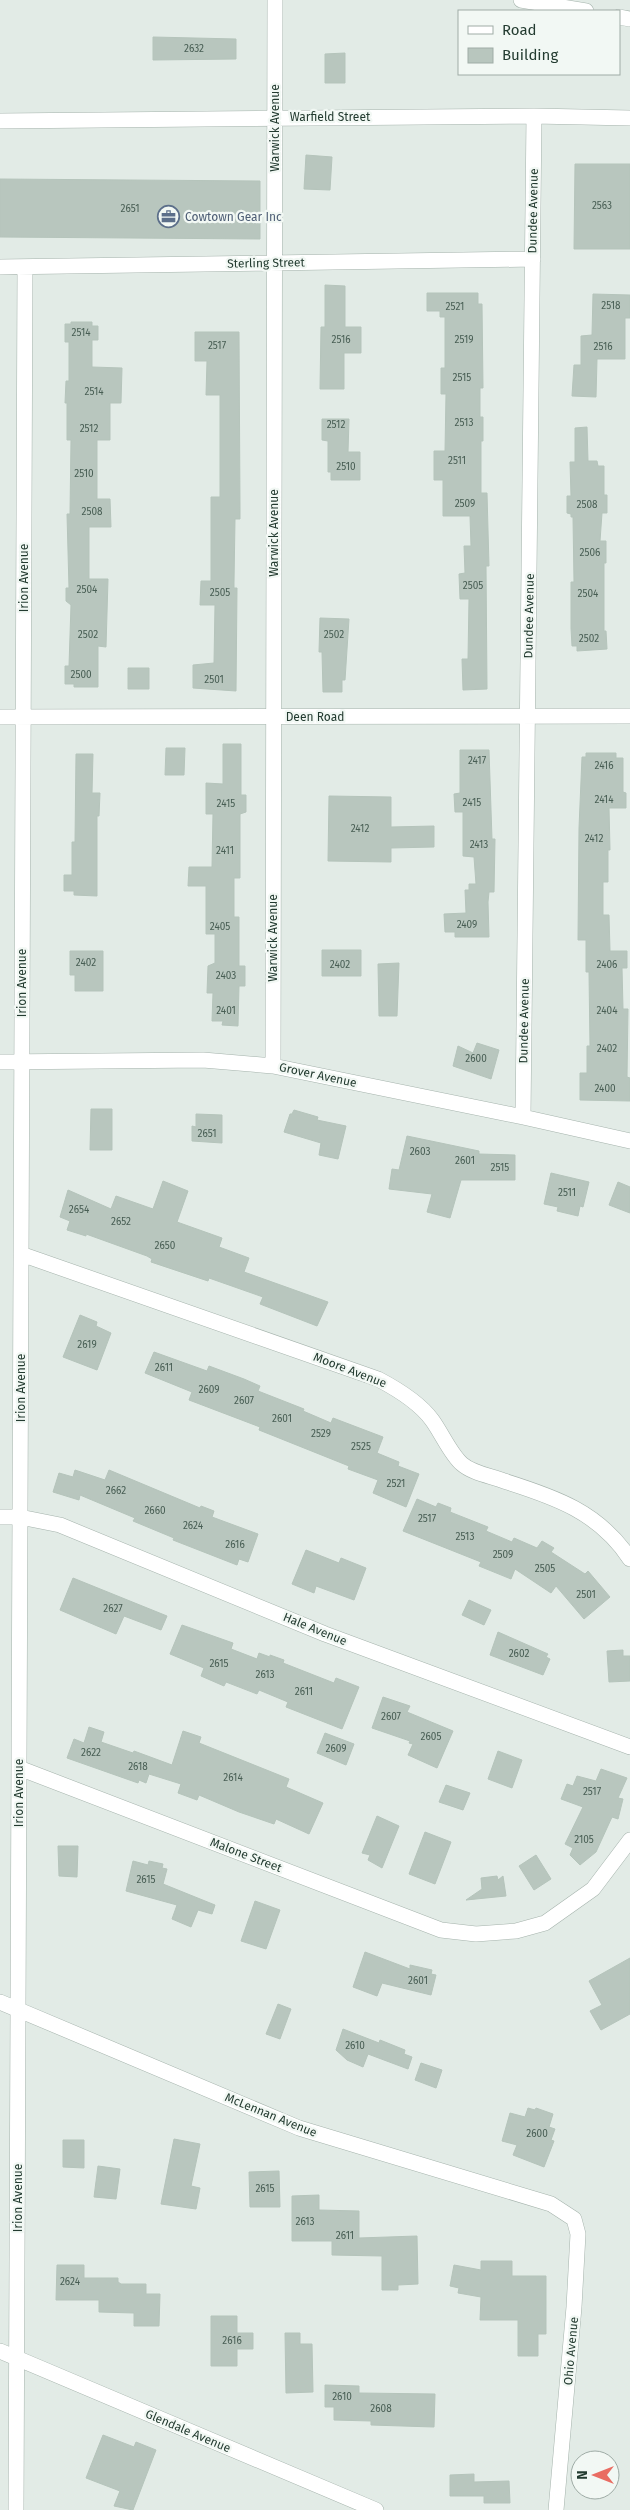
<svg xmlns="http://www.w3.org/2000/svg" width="630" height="2510" viewBox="0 0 630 2510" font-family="'Fira Sans',sans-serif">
<rect width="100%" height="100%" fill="#e2ebe6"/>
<path fill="#b8c6be" stroke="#b5c4bb" d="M153,37L236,39V59L153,60Z
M345,53V83H325V54Z
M306,155L332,157L330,190L304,189Z
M575,164H630V249H574Z
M0,179L260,181V239L0,237Z
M325,285L345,286V327H361V353H344V389H320L321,327H325Z
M427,293H478V304H482L483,388H480V417H483V441H481V493H487L489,566H486L487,689L463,690L462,659H468L469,599H460L459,574L465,573L464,546H471L470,516H443V480H434V451H445L446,394H441V368H445V317H440V311H427Z
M593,294L630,295V318H625V359H597L596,397L572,396L574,365H581V336L592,335Z
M71,322H92V326H98V340H92V367L122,368L121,403H110V440H97V499H110L111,527H89V579H108L106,647L98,646V687H74V684H65V666H69L71,605L66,601V588H69L67,514H70L71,440H67V403H65L66,381H69V342H65V324H71Z
M195,332H239L240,511V519H235L234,582V588H237L236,691L193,688V665L214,663L215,605H200L201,581H211V497H220V395H206L207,361H195Z
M322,419H349L348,452H360V480H331V472H328V441L322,440Z
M587,427L588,461H597L598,466H604V495H607V513H602L600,541H606V563H604V631H606L607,649L577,651V646H572L571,628V582H574L573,517H571V514L567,513V496H571L570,462H575V428Z
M320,618L349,619L345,680H342V692H323L322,652H319Z
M128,668H149V689H128Z
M223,744H241V795H246V812L240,814V878H234V917H239V966H245V986H239L238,1026L222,1025L223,1021H212L213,993H207L208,966L215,963V934H206V886H188L189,867H212L213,814H206V783L223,784Z
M166,748H185L184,775H165Z
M460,750H489L492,839H495L494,892H489L488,902L489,937H455V932H445L444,914L466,913L465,890H469V884H476L474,857L463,856V812H455L454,794L460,793Z
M586,753H616V758H623V792L626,793V808H609L610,850H608V882H603V915H609L610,951H627V968H622L623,1009H628L627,1077L630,1078V1101L580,1100V1073H587V1046H590L589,972H586V940H578L579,828L582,757H586Z
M76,754H93L92,793H100L99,816H97V896L74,895V891H64V875H72V842H75Z
M329,796L391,797V827L434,826V847L391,848V862L328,861Z
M322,950H361V976H322Z
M70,951H103V991H75V975H70Z
M399,963L397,1016H379L378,964Z
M477,1043L499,1050L491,1079L453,1066L458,1046L473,1053Z
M91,1109H112V1150H90Z
M294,1110L318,1117L317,1120L346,1126L338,1159L319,1155L321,1143L284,1132L290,1114H292Z
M196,1114L222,1115V1143L192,1141V1126L196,1127Z
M407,1136L479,1151V1154L515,1155V1180H461L450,1218L427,1212L432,1194L389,1189L392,1169L399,1170Z
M551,1173L589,1182L583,1207L580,1206L578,1216L557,1211L558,1207L544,1204Z
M163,1181L188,1191L177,1222L222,1238L219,1247L249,1258L244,1272L328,1302L317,1326L260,1304L263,1297L209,1278L208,1281L151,1262L152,1259L147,1256L86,1234V1236L67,1230L70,1221L60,1217L68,1190L111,1209L116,1196L153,1209Z
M618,1182L630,1187V1213L609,1205Z
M80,1315L97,1322L96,1326L111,1333L97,1370L63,1357Z
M154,1352L207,1371L209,1366L244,1379L260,1386L258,1391L304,1409L303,1411L331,1423L333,1418L383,1437L377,1453L399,1462L398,1466L419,1474L406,1507L373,1493L378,1480L348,1469L349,1466L259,1430L260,1427L189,1400L192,1392L145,1373Z
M75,1470L105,1480L109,1470L200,1508L201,1506L214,1511L212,1517L258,1534L248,1562L239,1559L237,1565L173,1540L174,1538L133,1521L135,1518L80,1495L79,1500L53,1492L59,1473L73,1477Z
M417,1499L436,1507L438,1503L451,1508L450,1512L488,1527L486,1531L512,1542L514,1538L537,1548L542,1541L554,1548L551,1552L585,1574L588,1571L610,1597L584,1619L556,1586L551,1593L515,1569L511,1579L479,1566L481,1562L403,1531Z
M306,1550L339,1563L341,1558L366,1568L354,1600L316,1586L314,1593L292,1584Z
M73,1578L167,1616L161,1630L124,1616L116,1634L60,1610Z
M469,1600L491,1610L484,1625L462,1615Z
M182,1625L233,1643L231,1649L257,1659L259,1653L270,1657V1655L284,1660L283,1663L334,1683L336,1678L359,1687L342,1729L286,1707L288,1702L259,1690L257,1694L226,1682L224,1686L201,1676L204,1668L170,1654Z
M498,1632L548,1654L546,1657L550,1659L543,1675L490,1655Z
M623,1650V1656H630V1681L609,1682L607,1651Z
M383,1697L410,1706L407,1712L453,1731L437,1768L408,1755L413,1744L409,1743L410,1741L372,1728Z
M89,1727L104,1732L101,1742L133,1753L134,1751L172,1765L183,1731L201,1737L199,1743L289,1779L286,1787L323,1803L309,1834L276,1819L274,1824L239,1812L199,1795L197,1800L178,1793L181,1784L149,1774L146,1783L139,1780L138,1783L67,1758L74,1739L84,1743Z
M325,1733L354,1744L346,1765L317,1753Z
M498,1751L522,1760L512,1788L488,1779Z
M601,1769L627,1778L618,1798L623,1799L618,1819L612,1817L596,1852L580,1865L570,1855L573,1848L565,1844L583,1807L561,1799L567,1784L573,1786L577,1776L596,1781Z
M446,1785L470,1793L463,1810L439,1802Z
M377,1816L399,1826L382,1868L368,1860L370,1855L362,1853Z
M425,1832L451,1842L435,1884L409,1874Z
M58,1846H78L77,1877L59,1876Z
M536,1855L551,1879L534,1890L519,1866Z
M133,1861L148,1865L149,1861L163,1864L162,1868L167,1869L163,1884L215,1905L212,1914L198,1910L191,1927L172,1919L177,1905L126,1891Z
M497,1876L498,1880L503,1876L506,1896L466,1900L482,1889L481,1878Z
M255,1901L280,1910L266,1949L241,1941Z
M365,1952L410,1969V1965L432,1970L431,1974L436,1975L431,1995L382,1983L377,1996L353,1987Z
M630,1958V2014L601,2030L590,2011L602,2005L589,1981Z
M278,2004L291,2009L280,2039L266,2034Z
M343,2029L379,2043L380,2040L405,2050L404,2054L412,2057L408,2069L368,2054L363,2067L347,2060L336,2050Z
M421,2063L442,2070L436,2088L415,2080Z
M528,2108L535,2110L536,2108L553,2114L549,2127L555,2129L551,2140L554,2141L544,2167L513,2155L517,2145L502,2141L510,2113L525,2117Z
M174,2139L200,2144L191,2186L200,2188L196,2209L161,2204Z
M63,2140H84V2168L63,2167Z
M98,2166L120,2169L116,2199L94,2197Z
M279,2171L280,2207H250L249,2172Z
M319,2195V2210L359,2211V2238L417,2236L418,2284L398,2285V2290H382V2256L332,2255V2241H292V2196Z
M481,2261H512V2276H546V2334H538V2356H518V2320H480L481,2297L458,2293L459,2288L450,2286L454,2265L481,2270Z
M57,2265H84V2278H118V2282L121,2284H146V2294H160L159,2326H134V2313L99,2312V2300H56Z
M211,2316H237V2333H253V2349H237V2366H211Z
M285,2333H300V2344H312L313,2392L286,2393Z
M325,2385L359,2386V2393L435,2394L434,2427L371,2425V2421L334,2420V2407H325Z
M103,2435L134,2447L136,2442L156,2450L133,2510L114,2506L120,2491L86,2478Z
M474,2474V2482L509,2481L510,2503H484V2496H450V2475Z"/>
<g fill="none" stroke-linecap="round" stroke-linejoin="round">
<defs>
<path id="street" d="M521,0L586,11
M619,17L630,19
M0,121L534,116L630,118
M0,267L533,259
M0,717L630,716
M0,1062L203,1060L273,1066L523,1117L630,1141
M273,1066L275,0
M523,1117L534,116
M21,1254L378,1379C397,1389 419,1402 432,1420C441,1432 451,1455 462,1464C472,1473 491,1476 504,1481C555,1497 599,1512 630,1559
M0,1517H20L60,1525L325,1634L630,1747
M19,1768L441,1930L476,1934L516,1931L545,1923L593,1889L630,1840
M0,2002L299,2128L551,2204L574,2219L578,2234L574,2307L556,2510
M0,2351L376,2510
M16,2510L25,267"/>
</defs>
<use href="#street" stroke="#a5b3ac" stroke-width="16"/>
<use href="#street" stroke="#fff" stroke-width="15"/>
</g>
<defs>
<symbol id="office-ring" viewBox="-11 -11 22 22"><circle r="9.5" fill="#f2f8f4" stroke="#5c6f8a" stroke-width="1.5"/><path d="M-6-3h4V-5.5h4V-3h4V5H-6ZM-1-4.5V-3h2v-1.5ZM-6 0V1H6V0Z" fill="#5c6f8a"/></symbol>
</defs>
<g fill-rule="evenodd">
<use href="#office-ring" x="156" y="204" width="25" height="25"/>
</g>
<g text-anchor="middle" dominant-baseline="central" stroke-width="4.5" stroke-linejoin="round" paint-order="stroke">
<g font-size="10" fill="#485e54">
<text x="194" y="49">2632</text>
<text x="602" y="206">2563</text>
<text x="130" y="209">2651</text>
<text x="611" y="306">2518</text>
<text x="455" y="307">2521</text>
<text x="81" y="333">2514</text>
<text x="341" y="340">2516</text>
<text x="464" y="340">2519</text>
<text x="217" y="346">2517</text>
<text x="603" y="347">2516</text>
<text x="462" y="378">2515</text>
<text x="94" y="392">2514</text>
<text x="464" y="423">2513</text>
<text x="336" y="425">2512</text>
<text x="89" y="429">2512</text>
<text x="457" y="461">2511</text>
<text x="346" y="467">2510</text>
<text x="84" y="474">2510</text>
<text x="465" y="504">2509</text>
<text x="587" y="505">2508</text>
<text x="92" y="512">2508</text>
<text x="590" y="553">2506</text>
<text x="473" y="586">2505</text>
<text x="87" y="590">2504</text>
<text x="220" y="593">2505</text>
<text x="588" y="594">2504</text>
<text x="88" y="635">2502</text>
<text x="334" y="635">2502</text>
<text x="589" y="639">2502</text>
<text x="81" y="675">2500</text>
<text x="214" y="680">2501</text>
<text x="477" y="761">2417</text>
<text x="604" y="766">2416</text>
<text x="604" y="800">2414</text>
<text x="472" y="803">2415</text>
<text x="226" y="804">2415</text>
<text x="360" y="829">2412</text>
<text x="594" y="839">2412</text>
<text x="479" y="845">2413</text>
<text x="225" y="851">2411</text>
<text x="467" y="925">2409</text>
<text x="220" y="927">2405</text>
<text x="86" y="963">2402</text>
<text x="340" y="965">2402</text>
<text x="607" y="965">2406</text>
<text x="226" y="976">2403</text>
<text x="226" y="1011">2401</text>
<text x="607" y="1011">2404</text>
<text x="607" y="1049">2402</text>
<text x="476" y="1059">2600</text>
<text x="605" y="1089">2400</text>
<text x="207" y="1134">2651</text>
<text x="420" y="1152">2603</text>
<text x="465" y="1161">2601</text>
<text x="500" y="1168">2515</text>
<text x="567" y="1193">2511</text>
<text x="79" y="1210">2654</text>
<text x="121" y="1222">2652</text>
<text x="165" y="1246">2650</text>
<text x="87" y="1345">2619</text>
<text x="164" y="1368">2611</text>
<text x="209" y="1390">2609</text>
<text x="244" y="1401">2607</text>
<text x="282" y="1419">2601</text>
<text x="321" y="1434">2529</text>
<text x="361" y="1447">2525</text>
<text x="396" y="1484">2521</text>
<text x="116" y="1491">2662</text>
<text x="155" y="1511">2660</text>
<text x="427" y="1519">2517</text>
<text x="193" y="1526">2624</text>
<text x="465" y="1537">2513</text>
<text x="235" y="1545">2616</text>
<text x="503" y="1555">2509</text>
<text x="545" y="1569">2505</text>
<text x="586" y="1595">2501</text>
<text x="113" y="1609">2627</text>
<text x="519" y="1654">2602</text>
<text x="219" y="1664">2615</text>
<text x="265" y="1675">2613</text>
<text x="304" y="1692">2611</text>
<text x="391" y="1717">2607</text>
<text x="431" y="1737">2605</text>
<text x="336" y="1749">2609</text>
<text x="91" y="1753">2622</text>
<text x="138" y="1767">2618</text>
<text x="233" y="1778">2614</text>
<text x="592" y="1792">2517</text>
<text x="584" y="1840">2105</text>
<text x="146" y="1880">2615</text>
<text x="418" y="1981">2601</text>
<text x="355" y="2046">2610</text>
<text x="537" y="2134">2600</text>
<text x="265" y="2189">2615</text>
<text x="305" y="2222">2613</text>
<text x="345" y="2236">2611</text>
<text x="70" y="2282">2624</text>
<text x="232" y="2341">2616</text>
<text x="342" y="2397">2610</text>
<text x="381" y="2409">2608</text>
</g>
<g font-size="12" fill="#233b30" stroke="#f2f8f4">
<text x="330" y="117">Warfield Street</text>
<text transform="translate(275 128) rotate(-90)">Warwick Avenue</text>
<text transform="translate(533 211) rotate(-89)">Dundee Avenue</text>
<text transform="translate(266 263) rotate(-1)">Sterling Street</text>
<text transform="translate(274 533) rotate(-90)">Warwick Avenue</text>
<text transform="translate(24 578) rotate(-90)">Irion Avenue</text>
<text transform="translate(529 616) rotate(-89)">Dundee Avenue</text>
<text x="315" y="717">Deen Road</text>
<text transform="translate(273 938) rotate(-90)">Warwick Avenue</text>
<text transform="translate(22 983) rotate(-90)">Irion Avenue</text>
<text transform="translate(524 1021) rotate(-89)">Dundee Avenue</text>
<text transform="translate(318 1075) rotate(12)">Grover Avenue</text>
<text transform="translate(350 1370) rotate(21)">Moore Avenue</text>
<text transform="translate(21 1388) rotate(-90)">Irion Avenue</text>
<text transform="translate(315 1629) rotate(22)">Hale Avenue</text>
<text transform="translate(19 1793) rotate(-90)">Irion Avenue</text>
<text transform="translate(246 1855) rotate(21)">Malone Street</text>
<text transform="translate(271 2115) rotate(22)">McLennan Avenue</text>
<text transform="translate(18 2198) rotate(-90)">Irion Avenue</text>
<text transform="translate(571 2351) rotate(-85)">Ohio Avenue</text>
<text transform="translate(188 2431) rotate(23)">Glendale Avenue</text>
</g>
<g font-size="12" fill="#4e5e75" stroke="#f2f8f4" text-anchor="start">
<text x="185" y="217">Cowtown Gear Inc</text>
</g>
</g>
<rect x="458" y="10" width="162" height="65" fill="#f2f8f4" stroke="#9faca6"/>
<rect x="468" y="26" width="25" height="8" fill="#ffffff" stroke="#9faca6"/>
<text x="502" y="35" font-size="15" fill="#233b30">Road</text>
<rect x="468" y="48" width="25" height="15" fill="#b8c6be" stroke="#9faca6"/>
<text x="502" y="60" font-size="15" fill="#233b30">Building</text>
<g transform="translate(595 2475) rotate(270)"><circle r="24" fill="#f2f8f4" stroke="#9faca6"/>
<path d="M0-4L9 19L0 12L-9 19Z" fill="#e96c62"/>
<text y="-8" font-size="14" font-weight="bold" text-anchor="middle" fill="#233b30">N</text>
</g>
</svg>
